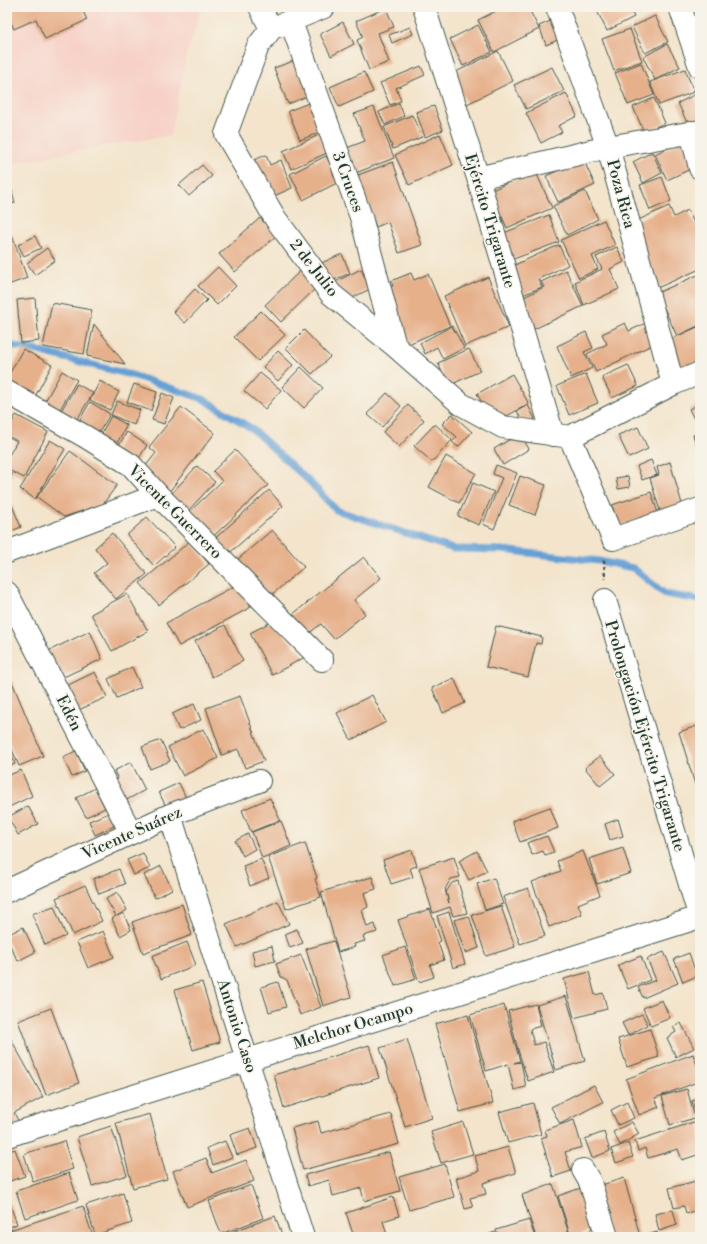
<svg xmlns="http://www.w3.org/2000/svg" width="707" height="1244" viewBox="0 0 707 1244" font-family="'Libre Bodoni',serif">
<rect width="100%" height="100%" fill="#f7f3e8"/>
<filter id="ink" filterUnits="userSpaceOnUse"><feTurbulence type="fractalNoise" baseFrequency=".025" numOctaves="2"/><feDisplacementMap in="SourceGraphic" scale="8" xChannelSelector="R" yChannelSelector="G"/><feConvolveMatrix kernelMatrix="1 2 1 2 8 2 1 2 1" color-interpolation-filters="sRGB"/></filter>
<filter id="wash" filterUnits="userSpaceOnUse"><feTurbulence type="fractalNoise" baseFrequency=".012" numOctaves="4" result="noise"/><feDisplacementMap in="SourceGraphic" scale="16" xChannelSelector="R" yChannelSelector="G"/><feGaussianBlur stdDeviation="0.9" result="paint"/><feColorMatrix in="noise" values="0 0 0 0 0 0 0 0 0 0 0 0 0 0 0 0 0 1.4 0 .05"/><feComposite in="paint" operator="in"/></filter>
<g filter="url(#wash)">
<rect width="100%" height="100%" fill="#f3e4cb"/>
<path fill="#f7d1c7" d="M7,7H202L187,53L170,136L102,146L7,164L9,148L7,137Z"/>
<g fill="none" stroke-linecap="round" stroke-linejoin="round">
<path stroke="#65a0d5" stroke-width="7" d="M7,345L31,349L135,376L203,399L251,428L311,483L336,510L453,549L502,550L599,561L633,568L665,594L700,600"/>
</g>
<g id="blocks">
<path fill="#e6b08b" d="M7,7H81L87,20L45,39L36,19L14,29L7,14Z
M504,7H528L539,29L494,52L478,20Z
M595,7H629L634,17L607,31Z
M386,8L394,27L378,33L389,62L369,70L357,40L363,37L356,21Z
M655,16L668,42L645,53L632,27Z
M553,20L560,39L546,45L539,26Z
M343,22L354,44L331,56L320,34Z
M478,25L492,52L463,66L450,39Z
M410,27L413,34L392,43L389,35Z
M630,29L642,61L614,71L602,39Z
M667,44L680,67L655,80L643,57Z
M498,51L513,81L467,104L452,74Z
M299,59L313,94L288,104L274,68Z
M641,63L654,95L628,105L615,73Z
M421,66L425,75L396,88L401,101L390,105L380,83Z
M552,67L564,91L526,109L514,85Z
M685,69L694,92L659,105L650,82Z
M364,72L373,92L339,107L330,87Z
M566,93L577,116L558,126L562,132L541,143L526,113Z
M694,95L700,108V119L688,125L678,103Z
M654,98L665,123L644,132L633,107Z
M314,101L326,130L300,140L288,111Z
M399,103L404,116L385,125L379,112Z
M434,106L443,130L425,137L416,112Z
M374,107L394,158L353,174L344,149L365,141L354,114Z
M412,115L422,137L393,149L384,127Z
M440,134L453,165L409,185L395,155Z
M319,135L327,153L291,169L283,151Z
M685,140L697,166L667,180L655,154Z
M652,152L662,173L643,183L633,162Z
M266,155L270,165L281,160L292,188L265,200L249,162Z
M326,156L339,182L303,200L290,174Z
M583,159L595,185L558,202L546,176Z
M393,162L422,245L399,253L388,222L376,227L358,175Z
M202,165L212,176L189,196L179,185Z
M535,170L552,208L507,228L490,191Z
M7,171L15,203L7,205Z
M662,177L671,201L650,210L640,185Z
M585,191L598,219L567,235L553,206Z
M669,206L674,217L688,210L700,235V269L657,288L634,222Z
M549,215L559,242L511,260L501,234Z
M260,218L276,236L235,272L219,254Z
M604,220L615,245L592,256L598,269L579,278L561,240Z
M12,235L27,278L8,285L7,237Z
M35,236L41,248L24,256L18,245Z
M559,245L568,265L538,279L542,287L520,296L508,268Z
M617,247L624,262L610,269L619,289L584,305L575,282L602,269L596,257Z
M47,248L55,260L35,275L27,263Z
M342,254L350,273L327,283L319,264Z
M218,267L236,286L217,305L198,286Z
M302,269L318,286L281,322L265,305Z
M361,269L370,289L344,302L333,283Z
M566,270L583,306L532,330L518,300L544,287L541,282Z
M411,273L414,280L428,274L450,326L406,345L383,290L393,286L391,281Z
M700,274V325L677,336L657,293Z
M488,277L509,327L465,346L444,296Z
M195,289L207,300L185,323L173,312Z
M35,298L39,341L21,343L17,300Z
M52,303L92,310L84,354L43,347Z
M261,311L285,335L258,361L234,337Z
M625,323L629,331L646,323L656,343L596,372L587,354L607,344L602,334Z
M94,324L125,364L87,356Z
M452,326L464,348L443,359L437,347L425,354L420,343Z
M700,326V362L680,371L666,341Z
M304,330L330,357L312,374L286,348Z
M586,332L593,348L584,352L592,368L571,378L557,346Z
M23,349L52,365L32,402L7,388V378Z
M469,349L480,371L448,386L438,363Z
M278,351L293,365L278,381L263,367Z
M628,365L638,386L612,398L602,377Z
M301,367L323,388L304,408L282,387Z
M62,371L77,380L59,411L44,403Z
M260,373L281,390L265,409L244,391Z
M512,374L529,404L501,419L496,409L488,413L477,394Z
M586,374L598,403L569,415L557,386Z
M100,381L119,392L110,410L90,400Z
M77,384L93,393L73,426L58,416Z
M134,384L157,392L151,411L127,402Z
M162,393L174,398L164,424L152,420Z
M387,393L401,406L382,427L367,414Z
M117,401L140,410L134,425L111,415Z
M90,402L110,414L95,439L75,428Z
M700,404V426L698,427L689,409Z
M408,405L424,420L399,447L383,432Z
M528,405L535,419L524,425L517,411Z
M181,407L215,433L168,493L141,472L156,453L149,447Z
M452,414L472,432L458,447L452,442L457,437L442,424Z
M16,415L48,432L24,478L7,469V459L17,441L7,436V431Z
M111,416L127,425L113,450L97,441Z
M435,424L452,440L432,462L414,446Z
M638,427L648,449L629,458L618,435Z
M127,432L147,445L135,465L114,452Z
M700,432V455L693,435Z
M520,433L529,449L503,465L494,449Z
M50,440L65,449L35,499L20,489Z
M235,450L268,485L208,541L185,516L222,481L213,471Z
M70,451L117,485L103,504L64,517L37,497Z
M446,456L476,473L459,503L429,487Z
M651,460L657,475L642,480L637,466Z
M670,462L682,504L660,511L650,478L659,475L657,467Z
M496,465L517,473L494,529L483,524L502,478L493,474Z
M197,466L215,482L186,513L168,497Z
M7,473L12,474L7,489Z
M520,476L546,485L535,515L509,505Z
M628,476L630,487L618,489L616,478Z
M473,483L494,492L479,525L458,516Z
M269,490L283,506L225,557L211,542Z
M651,492L658,513L618,526L612,505Z
M7,498H9L21,527L7,533Z
M147,517L175,547L154,566L127,535Z
M272,530L304,567L269,597L237,560Z
M112,533L147,574L116,599L94,573L107,563L95,548Z
M190,541L209,564L159,605L140,583Z
M364,557L381,578L354,600L365,614L334,639L321,624L303,638L287,619Z
M238,584L251,607L179,646L166,623Z
M127,594L148,631L112,651L91,614Z
M271,622L305,657L272,675L250,633Z
M225,625L243,661L212,677L195,641Z
M496,626L542,637L541,644L536,643L528,677L486,667Z
M90,631L102,659L55,681L42,654Z
M132,667L141,687L117,698L108,679Z
M7,670L43,756L19,766L7,738Z
M95,672L107,697L72,713L60,689Z
M454,678L465,703L443,713L432,688Z
M372,695L386,722L351,740L337,713Z
M240,696L264,761L245,768L238,749L222,755L206,708Z
M194,704L201,720L179,730L172,714Z
M700,725V801L679,732Z
M203,729L218,758L183,776L168,747Z
M161,740L170,761L150,769L142,747Z
M7,743L15,764L7,767Z
M76,751L85,771L72,777L63,757Z
M600,756L615,774L600,786L585,768Z
M131,762L145,790L121,803L109,780L118,779L114,771Z
M21,770L32,796L7,808V776Z
M179,783L187,800L167,809L159,792Z
M95,788L105,808L86,817L76,798Z
M270,798L280,820L251,832L242,810Z
M28,806L38,824L18,835L8,817Z
M550,807L558,828L520,842L512,821Z
M109,813L114,826L95,835L89,821Z
M618,819L623,836L610,840L605,824Z
M281,821L291,846L262,858L252,832Z
M248,834L255,849L243,856L235,841Z
M547,836L554,852L545,855L543,851L532,855L527,843Z
M305,843L317,878L315,879L321,897L286,909L268,857Z
M623,848L631,873L597,884L589,859Z
M412,850L417,866L410,868L413,877L391,884L383,860Z
M477,851L487,871L469,880L459,861Z
M583,851L600,895L578,904L582,914L549,927L532,882L561,871L557,861Z
M143,853L150,868L134,875L127,860Z
M454,857L460,877L451,879L445,889L449,903L446,892L452,883L458,881L467,913L453,916L450,907L433,913L419,868Z
M261,859L269,878L250,886L243,866Z
M161,866L172,889L155,898L144,875Z
M119,869L125,884L99,894L93,879Z
M372,877L376,889L364,893L368,907L362,910L367,927L375,924L377,932L363,936L365,941L354,944L355,947L338,952L321,892Z
M494,878L503,904L485,910L477,884Z
M85,885L102,921L73,935L56,898Z
M528,888L545,936L520,944L503,897Z
M117,892L127,910L117,916L123,913L131,930L120,936L112,919L116,916L106,899Z
M278,901L289,924L237,947L226,924Z
M182,904L192,935L143,953L132,922Z
M54,906L66,936L45,945L32,914Z
M501,906L515,947L486,956L472,915Z
M430,909L441,941L438,942L444,960L430,965L434,977L419,982L398,920Z
M449,912L465,964L453,968L437,916Z
M469,916L479,948L465,953L454,920Z
M23,927L35,952L18,961L7,940V935Z
M297,929L303,943L290,948L285,934Z
M103,931L114,957L88,968L77,942Z
M334,941L351,997L323,1006L306,949Z
M187,942L196,965L161,979L152,956Z
M272,946L275,961L255,966L252,951Z
M405,947L416,979L395,986L383,955Z
M664,952L678,983L643,998L638,987L656,980L647,959Z
M689,953L697,976L683,982L674,959Z
M301,955L321,1007L300,1015L287,980L281,977L276,964Z
M641,956L650,980L628,989L618,965Z
M589,972L595,995L603,993L607,1009L574,1018L564,979Z
M202,982L220,1042L193,1050L175,990Z
M278,982L286,1007L269,1012L261,987Z
M566,996L585,1061L556,1070L537,1005Z
M662,1000L670,1018L651,1026L643,1008Z
M536,1004L541,1026L530,1029L534,1045L544,1042L554,1072L528,1081L518,1050L508,1011Z
M504,1005L520,1061L514,1063L521,1062L526,1087L514,1090L508,1064L486,1071L470,1015Z
M51,1008L79,1083L46,1095L18,1021Z
M642,1014L648,1025L628,1035L622,1023Z
M468,1015L493,1103L460,1112L435,1024Z
M681,1023L694,1048L676,1057L667,1038L676,1032L673,1027Z
M650,1029L659,1057L627,1067L618,1039Z
M7,1032L43,1097L14,1113L19,1122L7,1130Z
M407,1039L432,1118L405,1127L380,1048Z
M369,1045L379,1078L284,1108L274,1075Z
M693,1054L700,1073V1081L655,1098L659,1107L639,1115L626,1079Z
M594,1085L603,1102L560,1124L551,1107Z
M687,1089L695,1118L670,1125L662,1096Z
M700,1098V1119L698,1120L692,1101Z
M627,1102L634,1118L618,1125L611,1110Z
M533,1103L541,1134L508,1143L499,1112Z
M150,1114L167,1179L133,1188L116,1123Z
M391,1114L399,1144L303,1170L292,1128L318,1121L321,1133Z
M574,1120L582,1147L565,1152L571,1171L553,1177L541,1138L547,1136L545,1130Z
M700,1120V1154L682,1160L678,1149L648,1158L645,1148L638,1151L635,1141Z
M463,1122L473,1154L441,1163L431,1132Z
M632,1122L639,1134L620,1145L613,1132Z
M111,1126L127,1175L92,1186L77,1137Z
M250,1128L257,1148L237,1155L230,1135Z
M604,1132L610,1151L592,1158L585,1139Z
M64,1141L73,1169L33,1182L24,1154Z
M225,1141L232,1157L213,1165L207,1148Z
M628,1143L633,1157L616,1163L611,1149Z
M508,1147L516,1173L483,1183L486,1194L470,1198L473,1207L465,1209L456,1178L479,1171L475,1156Z
M15,1149L25,1176L7,1182V1152Z
M389,1152L400,1191L364,1201L361,1188L333,1196L329,1180L308,1186L305,1175Z
M206,1158L212,1173L246,1160L254,1181L187,1207L173,1171Z
M445,1164L454,1197L409,1210L399,1177Z
M69,1173L78,1200L25,1218L16,1191Z
M624,1178L640,1236L636,1237H610L595,1187Z
M700,1180V1210L686,1213L684,1206L674,1208L669,1188Z
M553,1184L570,1237H536L522,1195Z
M251,1185L263,1218L221,1234L209,1201Z
M589,1185L598,1213L590,1231L571,1237L558,1196Z
M123,1193L132,1223L95,1235L86,1205Z
M7,1196L17,1224L7,1228Z
M393,1197L399,1216L383,1221L387,1235L383,1237H354L346,1213Z
M83,1206L93,1237H7V1231Z
M673,1210L677,1225L659,1231L655,1214Z
M275,1216L283,1237H218Z
M529,1220L535,1237H499L496,1230Z
M495,1232L497,1237H481Z
M657,1232L658,1237H641Z"/>
</g>
</g>
<g filter="url(#ink)">
<use href="#blocks" fill-opacity="0" stroke="#3f564b" stroke-width="1"/>
<g fill="none" stroke-linecap="round" stroke-linejoin="round">
<defs>
<path id="minor" d="M260,7L271,29
M424,7L478,178L553,435
M557,7L608,147L673,384
M680,7L700,67
M291,22L361,217L395,346
M278,26L324,7
M271,29L258,46L226,134L275,218L331,294L395,346L461,404L503,427L570,437L673,384L700,373
M691,132L700,168
M478,178L608,147L700,131
M7,392L86,437L131,465L158,495L322,660
M570,437L613,539L700,509
M7,552L158,495
M7,593L131,833
M605,600L700,918
M170,815L303,1237
M7,891L170,815L259,781
M7,1136L700,917
M583,1170L590,1182L607,1237"/>
</defs>
<use href="#minor" stroke="#3f564b" stroke-width="24"/>
<path stroke="#3f564b" stroke-width="2.5" stroke-dasharray="3 3" stroke-linecap="butt" d="M604,560L605,579"/>
<use href="#minor" stroke="#fff" stroke-width="22"/>
</g>
</g>
<g text-anchor="middle" dominant-baseline="central" stroke-width="3" stroke-linejoin="round" paint-order="stroke">
<g font-size="16" fill="#1f3d34" stroke="#f7f3e8">
<text transform="translate(348 182) rotate(70)">3 Cruces</text>
<text transform="translate(621 194) rotate(75)">Poza Rica</text>
<text transform="translate(490 221) rotate(73)">Ejército Trigarante</text>
<text transform="translate(314 268) rotate(52)">2 de Julio</text>
<text transform="translate(175 512) rotate(45)">Vicente Guerrero</text>
<text transform="translate(69 713) rotate(63)">Edén</text>
<text transform="translate(645 736) rotate(73)">Prolongación Ejército Trigarante</text>
<text transform="translate(132 833) rotate(-24)">Vicente Suárez</text>
<text transform="translate(237 1026) rotate(72)">Antonio Caso</text>
<text transform="translate(353 1026) rotate(-17)">Melchor Ocampo</text>
</g>
</g>
<rect width="707" height="1244" fill="none" stroke="#f7f3e8" stroke-width="24"/>
</svg>
